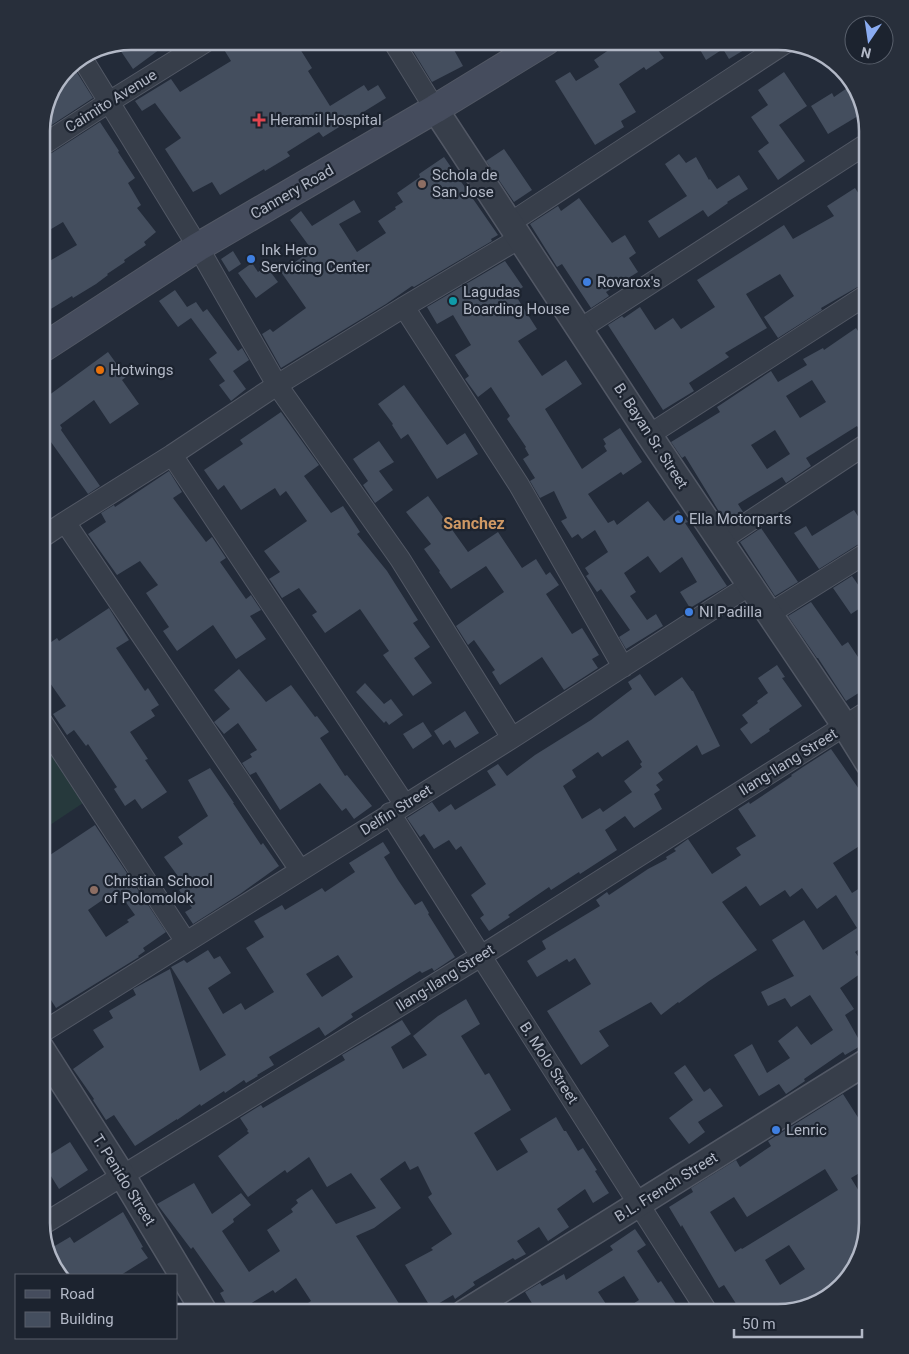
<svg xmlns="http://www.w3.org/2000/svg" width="909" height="1354" viewBox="0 0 909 1354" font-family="Roboto,sans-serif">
<rect width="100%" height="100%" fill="#232b39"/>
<path fill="#26393c" d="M41,735L86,801L41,831Z"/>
<path fill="#444e5e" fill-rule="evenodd" d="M131,41H171L133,69L116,44Z
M234,41H295L312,68L308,71L330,106L364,85L368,91L378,85L386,98L323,137L319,132L287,152L290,156L265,171L264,169L220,195L212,182L193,192L165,149L181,138L155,103L142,111L135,101L171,79L180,92L231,61L223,48Z
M407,41H449L463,66L432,82Z
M622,41H651L664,58L646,70L644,67L619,84L636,112L621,121L624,127L595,145L555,81L570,72L576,81L599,67L594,60Z
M695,41H759L729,59L723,49L706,60Z
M76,71L93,98L41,132V125L62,79Z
M784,72L807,106L779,125L805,161L778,180L758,151L769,143L751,117L768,105L758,90Z
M853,84L856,86L863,113L828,134L811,106L832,93L834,97Z
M100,122L119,151L118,152L135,178L128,183L141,205L137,208L156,232L144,242L146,245L124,260L125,262L107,274L108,275L96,284L73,298L72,296L41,315V266L77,245L63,222L41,235V158L47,156Z
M504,149L532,190L514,202L486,161Z
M679,154L686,163L696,157L709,180L710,179L717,189L739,175L748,189L727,202L728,203L708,217L703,210L659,238L648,221L687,196L665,164Z
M444,157L498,235L491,239L492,241L414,287L412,286L386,304L281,368L262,334L270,329L273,332L306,308L281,272L312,250L290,220L301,211L312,226L354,200L361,212L339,224L357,252L386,233L378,221L396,209L395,207L403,202L397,193L420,177L419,174Z
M868,187V281L821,308L822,310L778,338L764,317L794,296L780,274L746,294L767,328L725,353L729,357L689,383L694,391L663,410L608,325L622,316L624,318L640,307L655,330L673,318L681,329L715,307L697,280L784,225L793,239L834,216L827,206L855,188L859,194Z
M579,198L612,243L625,235L636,253L629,258L638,272L606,292L609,296L591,308L562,264L557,267L530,224L558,206L561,211Z
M233,251L241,264L229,272L221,259Z
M505,261L523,287L514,293L537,329L518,341L542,376L566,360L582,384L545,409L582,469L607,451L604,446L606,444L603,439L620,428L642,462L623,475L621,472L588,494L608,523L614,520L617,525L648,501L664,521L678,510L688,522L685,523L727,586L690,608L680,592L697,582L682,557L660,573L648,556L624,573L636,592L630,596L647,620L656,614L663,626L626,649L619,637L630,630L601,589L597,592L586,576L589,574L585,568L608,552L595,530L582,539L578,534L572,538L561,521L567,518L554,491L540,498L530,481L535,478L523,459L529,455L525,448L526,447L507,419L510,416L491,387L478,397L465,379L469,376L455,355L471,345L453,315L437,324L427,307Z
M252,263L258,272L266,266L278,282L256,298L238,273Z
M175,290L187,307L196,302L203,312L207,309L238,351L242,348L249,360L233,371L246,389L231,401L219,385L225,381L209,359L217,353L191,318L178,327L159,301Z
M856,328L868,346V431L862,433L857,426L806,458L811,466L786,483L782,477L738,504L743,512L726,523L685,456L682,458L671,442L720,412L717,407L771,371L778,382L807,365L803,359L823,348L824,350ZM812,380L826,402L800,418L786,396ZM775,430L790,454L767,469L751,445Z
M108,352L126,377L122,380L139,404L110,424L94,400L60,425L62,428L61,430L100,486L88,494L41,428V401Z
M404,385L447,445L465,433L478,454L437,479L408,434L401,439L392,425L393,424L378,404Z
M281,412L319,465L304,476L331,513L343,506L360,532L357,534L387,571L418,620L413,623L430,647L414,658L432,683L413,696L383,655L389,651L360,609L325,633L312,615L317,612L299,588L282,598L270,580L269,579L280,572L264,551L307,521L286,491L280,496L275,488L241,510L224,485L218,490L204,470L243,444L240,440Z
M379,441L394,462L379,471L393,490L375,503L363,485L368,481L353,459Z
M169,471L182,492L173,498L206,542L212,537L226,558L220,562L246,599L251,595L261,610L250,616L266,639L236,659L213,625L177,651L163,631L169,627L146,593L158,585L140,561L117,575L88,534L106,522L101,513L114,505L115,507Z
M428,496L468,552L498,532L522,568L536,559L546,575L550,572L559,585L546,594L572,634L582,628L599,655L592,659L598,668L564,690L542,657L500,685L492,672L495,670L474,640L468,645L456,626L504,592L486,566L451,589L439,572L440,571L424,549L431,544L406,512Z
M854,510L868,532V540L862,542L819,569L794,533L806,526L812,536Z
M761,528L798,582L775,596L740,542Z
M852,576L868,599V603L851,614L833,588Z
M811,602L842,646L848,642L868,672V687L846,701L818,658H817L788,616Z
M109,608L129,640L116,648L145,691L148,688L159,705L151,710L155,716L130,732L148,759L145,760L167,792L142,809L135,799L125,806L114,789L117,787L88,744L86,746L74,730L67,735L53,714L66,706L41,670V649L57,638L59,641Z
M777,665L785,677L782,678L802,706L769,729L770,731L751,744L740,729L748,723L742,715L758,703L757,701L768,693L758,678Z
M239,669L266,702L291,685L315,717L317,716L329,732L320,738L345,776L347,775L372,806L354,819L346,808L342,811L320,783L280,810L256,772L250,775L242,763L252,757L250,754L257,750L238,723L224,734L214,722L230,709L214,690Z
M640,674L655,696L682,677L692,691H693L720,746L702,755L697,745L658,773L663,780L656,785L660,790L654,794L662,809L634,828L625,816L605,830L617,850L580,874L579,872L551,890L549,887L508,915L510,917L489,931L480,918L484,915L471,895L486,884L461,846L456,850L449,840L434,849L424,834L420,837L407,818L432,802L439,812L451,804L455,810L496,785L487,771L498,764L507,776L535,755L591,720L632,689L628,682ZM628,740L642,762L640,764L642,767L624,781L632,792L603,812L600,808L582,819L563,786L576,777L572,770L598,752L602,757Z
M365,683L384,704L391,699L403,715L389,725L386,721L384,723L356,692Z
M465,711L479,733L455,748L450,740L443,745L434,731Z
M423,722L432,736L413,749L403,734Z
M831,749L868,802V835L859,841L861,845L833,863L852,893L868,883V945L867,944L855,952L867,969L840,988L854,1009L845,1015L862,1045L845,1055L843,1052L804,1079L805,1081L786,1094L779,1084L759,1096L734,1055L752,1044L767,1073L790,1058L778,1041L797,1026L811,1045L833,1030L810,995L791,1007L785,998L768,1006L761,992L794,976L772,940L804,920L823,950L857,928L836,895L817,909L802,888L790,897L785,890L760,906L746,886L722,902L757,950L709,981L679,1003L678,1002L661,1015L651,1002L599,1031L609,1046L581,1065L547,1011L591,984L575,958L569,962L567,959L537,977L527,961L546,949L542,941L600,906L596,900L607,892L609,895L648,869L667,859L666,857L676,851L674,849L688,839L712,874L741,855L736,848L756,836L738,809L749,802L750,804L792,776L791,775L803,767Z
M210,768L234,803H233L261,845L263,843L279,866L240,894L193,924L185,912L192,908L179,890L185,886L164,857L183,844L178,837L208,816L188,780Z
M95,825L166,932L143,948L145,951L138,956L139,957L56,1008L41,984V843L50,855ZM117,890L135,915L127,920L129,922L106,937L88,910Z
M383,842L390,853L384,857L398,880L415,905L422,901L429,913L428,914L455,957L434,971L432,968L422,973L420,971L351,1014L353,1017L325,1036L319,1027L269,1057L274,1065L257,1075L258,1076L246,1083L244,1080L225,1093L224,1091L201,1106L200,1104L177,1120V1119L135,1146L114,1115L106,1120L93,1100L94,1099L73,1069L104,1047L93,1030L113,1018L109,1011L136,995L133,989L170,969L200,1071L226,1055L171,967L184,960L187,963L208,950L214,959L220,956L231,973L208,988L223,1014L241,1003L245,1010L274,992L246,948L264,937L254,921L282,905L285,910L322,888L325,892L355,872L349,863ZM338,955L353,977L322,997L306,974Z
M466,999L480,1024L461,1036L485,1075L489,1073L511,1110L474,1133L497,1171L528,1152L520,1139L556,1117L564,1131H566L578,1151L583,1148L597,1170L595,1171L609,1193L593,1203L585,1189L557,1209L569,1227L548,1241L539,1227L517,1241L526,1254L515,1260L513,1258L473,1282L475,1285L455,1299L453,1295L431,1308L405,1265L433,1250L431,1248L452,1234L428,1197L432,1194L418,1166L410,1170L405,1161L380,1179L401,1208L374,1228L356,1236L405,1313H293L311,1301L296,1278L275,1293L273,1290L250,1304L255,1313H231L220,1293L224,1291L193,1247L191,1249L157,1204L194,1183L212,1214L241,1193L251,1205L233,1219L234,1222L222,1231L249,1272L280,1251L267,1230L293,1212L291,1209L298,1203L296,1200L312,1189L336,1224L376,1208L351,1173L327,1187L309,1157L287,1173L285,1170L248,1197L218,1156L249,1133L247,1131L248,1130L240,1118L261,1105L263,1108L345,1060L342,1055L402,1020L411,1034L391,1047L403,1069L427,1055L413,1036L438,1016Z
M685,1065L704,1092L710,1088L723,1106L698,1122L705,1132L689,1144L669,1118L693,1100L674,1073Z
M843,1094L868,1133V1168L851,1178L868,1206V1223L856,1268L823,1301L778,1313H742L724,1285L719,1288L682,1225L681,1227L669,1207L693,1192L691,1188L736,1160L740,1167L771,1146L768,1141ZM825,1169L838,1190L742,1249L741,1248L735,1252L710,1212L734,1197L747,1217ZM789,1245L805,1269L780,1285L765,1260Z
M70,1142L88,1170L59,1189L41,1160Z
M123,1212L143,1247L141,1248L148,1258L121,1275H60L53,1268L48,1250L70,1237L74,1243Z
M635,1229L646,1245L637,1251L658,1283L661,1281L682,1313H619L639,1300L624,1276L598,1292L612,1313H538L525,1292L540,1283L542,1286L564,1274L566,1280L613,1250L610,1246Z"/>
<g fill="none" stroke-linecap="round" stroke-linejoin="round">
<defs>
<path id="minor" d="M393,41L435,109
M82,58L198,247L277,385L400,559L512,738
M41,146L109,102L207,41
M510,223L787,42
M404,307L519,485L623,667
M580,329L868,143
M649,435L868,294
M172,455L405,805
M65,522L300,870
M41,538L65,522L172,455L277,385L404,307L520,238
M720,541L868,443
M769,614L868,552
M41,720L186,942
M390,813L708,1313
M41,1033L512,738L750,585
M42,1225L481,956L868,711"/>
<path id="tertiary" d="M435,109L649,435L845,726L868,763
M41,1048L122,1175L205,1313
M464,1313L868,1061"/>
<path id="secondary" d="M41,349L198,247L435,109L546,41"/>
</defs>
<use href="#minor" stroke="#525865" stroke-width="22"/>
<use href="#tertiary" stroke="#525865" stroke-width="28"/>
<use href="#secondary" stroke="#525865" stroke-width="30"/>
<use href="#minor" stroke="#373e4a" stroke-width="20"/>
<use href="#tertiary" stroke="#373e4a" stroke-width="25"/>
<use href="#secondary" stroke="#454c5d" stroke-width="28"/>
</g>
<path fill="#e0444e" stroke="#1c232f" stroke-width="2" d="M256.5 112.5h5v5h5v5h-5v5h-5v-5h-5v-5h5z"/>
<g fill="#8d6e63" stroke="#1c232f" stroke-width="2">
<circle cx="422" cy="184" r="5"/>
<circle cx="94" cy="890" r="5"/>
</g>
<g fill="#3f7fe0" stroke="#1c232f" stroke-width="2">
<circle cx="251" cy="259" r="5"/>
<circle cx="587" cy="282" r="5"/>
<circle cx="679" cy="519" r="5"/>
<circle cx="689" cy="612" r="5"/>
<circle cx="776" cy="1130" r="5"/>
</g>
<circle fill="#0f9aa8" stroke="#1c232f" stroke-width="2" cx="453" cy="301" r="5"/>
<circle fill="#e8710a" stroke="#1c232f" stroke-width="2" cx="100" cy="370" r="5"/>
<g text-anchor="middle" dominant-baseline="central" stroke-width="4.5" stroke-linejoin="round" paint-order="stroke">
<g font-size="15" fill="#b2b8c6" stroke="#1c232f">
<text transform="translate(111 101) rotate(-32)">Caimito Avenue</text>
<text transform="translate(292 192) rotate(-30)">Cannery Road</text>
<text transform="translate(651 436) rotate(57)">B. Bayan Sr. Street</text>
<text transform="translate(788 762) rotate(-32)">Ilang-Ilang Street</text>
<text transform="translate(396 810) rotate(-32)">Delfin Street</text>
<text transform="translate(445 978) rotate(-32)">Ilang-Ilang Street</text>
<text transform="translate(549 1063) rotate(57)">B. Molo Street</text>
<text transform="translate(124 1180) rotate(58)">T. Penido Street</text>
<text transform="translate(666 1187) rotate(-32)">B.L. French Street</text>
</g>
<g font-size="15" fill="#b2b8c6" stroke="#1c232f" text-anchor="start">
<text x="270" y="120">Heramil Hospital</text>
<text x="432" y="175">Schola de<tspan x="432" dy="17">San Jose</tspan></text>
<text x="261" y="250">Ink Hero<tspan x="261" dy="17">Servicing Center</tspan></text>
<text x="597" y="282">Rovarox's</text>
<text x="463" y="292">Lagudas<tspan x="463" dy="17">Boarding House</tspan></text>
<text x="110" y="370">Hotwings</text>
<text x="689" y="519">Ella Motorparts</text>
<text x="699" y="612">Nl Padilla</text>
<text x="104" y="881">Christian School<tspan x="104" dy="17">of Polomolok</tspan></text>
<text x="786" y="1130">Lenric</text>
</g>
<g font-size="16" font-weight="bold" fill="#ce9864" stroke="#1c232f">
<text x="474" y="523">Sanchez</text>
</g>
</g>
<path d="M0 0H909V1354H0ZM131 50H778A81 81 0 0 1 859 131V1223A81 81 0 0 1 778 1304H131A81 81 0 0 1 50 1223V131A81 81 0 0 1 131 50Z" fill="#282f3b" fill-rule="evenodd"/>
<path fill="none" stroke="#b2b8c6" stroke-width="2.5" d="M131 50H778A81 81 0 0 1 859 131V1223A81 81 0 0 1 778 1304H131A81 81 0 0 1 50 1223V131A81 81 0 0 1 131 50Z"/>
<rect x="15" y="1274" width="162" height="65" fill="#1c232f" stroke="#585f6b"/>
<rect x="25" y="1290" width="25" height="8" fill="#454c5d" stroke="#585f6b"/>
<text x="60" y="1299" font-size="15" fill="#b2b8c6">Road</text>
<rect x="25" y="1312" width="25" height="15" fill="#444e5e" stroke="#585f6b"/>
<text x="60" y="1324" font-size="15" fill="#b2b8c6">Building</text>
<g transform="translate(869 40) rotate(193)"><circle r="24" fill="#1c232f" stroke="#585f6b"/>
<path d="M0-4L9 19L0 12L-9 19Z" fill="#8aacf2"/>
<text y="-8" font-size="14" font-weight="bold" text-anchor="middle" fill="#b2b8c6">N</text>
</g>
<path d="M734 1329v8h128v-8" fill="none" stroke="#b2b8c6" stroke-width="2.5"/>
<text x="742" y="1329" font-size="15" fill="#b2b8c6" stroke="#1c232f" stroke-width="4" paint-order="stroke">50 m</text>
</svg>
